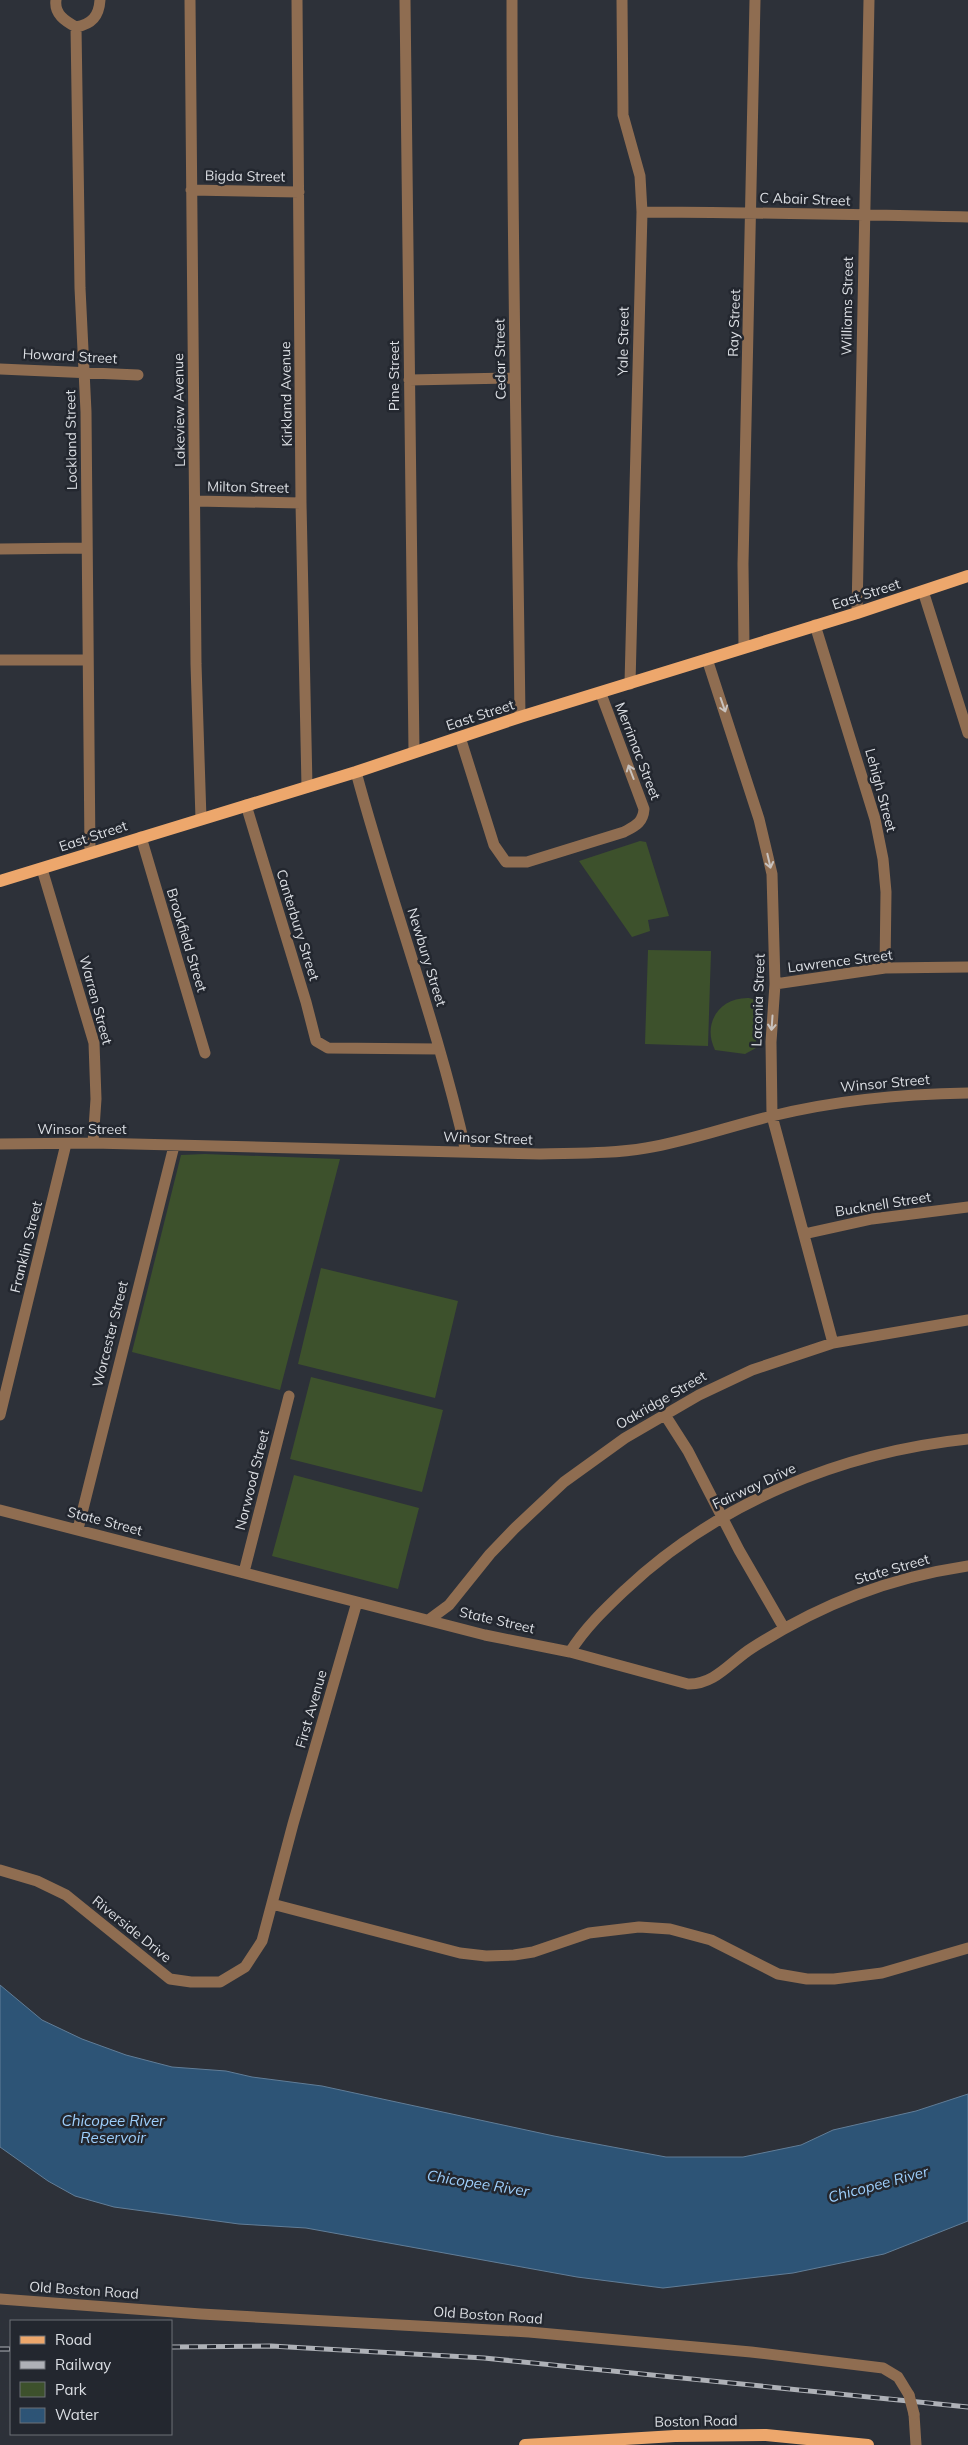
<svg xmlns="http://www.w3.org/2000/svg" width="968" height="2445" viewBox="0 0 968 2445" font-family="Mulish,sans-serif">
<rect width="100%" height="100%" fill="#2d3139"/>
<path fill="#3d512c" d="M640,841L646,842L669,916L648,920L650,931L632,937L579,861Z
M648,950L711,951L708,1046L645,1044Z
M749,998L756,1000V1048L745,1054L715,1050C702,1024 719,997 749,998Z
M205,1154L340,1159L280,1390L132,1352L181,1155Z
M321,1268L458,1301L435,1398L298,1364Z
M311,1377L443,1410L422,1492L290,1459Z
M294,1475L419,1508L398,1589L272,1556Z"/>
<path fill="#2d5476" stroke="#617d97" d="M0,1985L42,2020L82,2039L126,2055L172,2067L226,2071L252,2077L322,2086L554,2136L666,2157H743L801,2145L833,2130L916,2111L968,2094V2221L884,2254L793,2273L663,2288L577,2277L306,2228L239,2224L114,2207L75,2196L48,2181L0,2147Z"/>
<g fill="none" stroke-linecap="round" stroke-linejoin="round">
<path stroke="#8f6d51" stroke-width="11" d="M56,0C54,14 65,21 76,27C92,24 99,16 100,0
M190,0L196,664L201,819
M297,0L301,503L307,787
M405,0L414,752
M512,0C512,239 517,478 520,717
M622,0L623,115L640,176L642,212L630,684
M76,27L80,288L86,412L90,853
M191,190L299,192
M642,212C750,212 859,215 968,217
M0,369L138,375
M409,380L515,378
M195,501L301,503
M0,549L86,548
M923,591L968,733
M857,613L869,0
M815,625L875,819L883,859L886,892L885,968
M744,647L743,564L755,0
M707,659L759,819L772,874L775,984L771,1042L772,1116L833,1343
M0,660H88
M460,737L494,845L506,862H527L624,832C635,826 643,823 644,809L601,694
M356,772C390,899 437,1023 466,1152
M246,805L306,1002L316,1041L328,1048L439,1049
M141,837L205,1053
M42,869L94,1043L96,1099L93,1143
M775,984L885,968L968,967
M0,1144L93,1143L540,1154C576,1153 611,1154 646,1148C689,1141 730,1126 772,1116C837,1100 901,1094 968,1093
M804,1234L872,1219L968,1207
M0,1415L66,1144
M665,1415L688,1451L739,1550L784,1628
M0,1510L485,1635L570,1652L688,1684C715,1685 731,1661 752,1648C821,1604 888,1578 968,1566
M78,1529L174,1146
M244,1572L289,1396
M430,1619L449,1605L490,1554L515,1528L564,1482L625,1438L699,1395L752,1370L833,1343L968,1320
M570,1652C585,1628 604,1610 625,1590C717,1503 842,1452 968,1439
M0,1870L37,1881L66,1895L170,1979L191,1982H220L245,1967L262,1941L293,1824L357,1602
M272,1904L460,1953L486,1956L514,1955L533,1952L589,1933L639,1927L670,1929L711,1940L778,1974L807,1979H834L882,1973L968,1948
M0,2299L201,2314L529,2332L751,2352L883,2368L898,2377L909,2395
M914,2414L916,2445"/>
<path stroke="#eda76c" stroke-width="12" d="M0,881L356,772L520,717L857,613L968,576
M525,2445L675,2436L766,2435L868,2445"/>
<defs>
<path id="rail" d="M171,2347L271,2346L484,2358L968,2407
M0,2349H11"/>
</defs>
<use href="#rail" stroke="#aeb1b7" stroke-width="5"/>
<use href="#rail" stroke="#23272f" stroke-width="3" stroke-dasharray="9" stroke-linecap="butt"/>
<path stroke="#8f6d51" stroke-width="11" d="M909,2395L914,2414"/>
</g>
<defs><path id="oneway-shaft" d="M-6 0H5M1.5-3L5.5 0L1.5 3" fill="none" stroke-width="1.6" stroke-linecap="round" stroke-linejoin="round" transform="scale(1.25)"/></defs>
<g stroke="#c8c2be">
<use href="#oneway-shaft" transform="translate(723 705) rotate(71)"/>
<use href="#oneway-shaft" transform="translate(631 772) rotate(-111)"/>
<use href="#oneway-shaft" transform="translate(769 861) rotate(77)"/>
<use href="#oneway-shaft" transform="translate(772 1023) rotate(94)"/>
</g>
<g text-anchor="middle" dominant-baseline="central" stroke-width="5" stroke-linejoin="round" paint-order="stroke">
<g font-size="14" fill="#dbdee3" stroke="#23272f">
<text transform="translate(245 176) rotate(1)">Bigda Street</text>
<text transform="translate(805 199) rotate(2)">C Abair Street</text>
<text transform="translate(847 306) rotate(-89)">Williams Street</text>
<text transform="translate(734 323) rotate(-88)">Ray Street</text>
<text transform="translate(623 341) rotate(-89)">Yale Street</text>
<text transform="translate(70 356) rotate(3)">Howard Street</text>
<text transform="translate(500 359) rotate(-91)">Cedar Street</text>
<text transform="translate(394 376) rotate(-90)">Pine Street</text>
<text transform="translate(286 394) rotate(-91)">Kirkland Avenue</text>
<text transform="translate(179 410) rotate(-91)">Lakeview Avenue</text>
<text transform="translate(71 440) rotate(-91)">Lockland Street</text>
<text transform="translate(248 487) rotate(1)">Milton Street</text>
<text transform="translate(866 594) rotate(-18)">East Street</text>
<text transform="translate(480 715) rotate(-18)">East Street</text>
<text transform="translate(638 751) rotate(69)">Merrimac Street</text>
<text transform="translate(881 790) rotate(75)">Lehigh Street</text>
<text transform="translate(93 836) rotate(-18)">East Street</text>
<text transform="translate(298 925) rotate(73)">Canterbury Street</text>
<text transform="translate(187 940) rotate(73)">Brookfield Street</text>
<text transform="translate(427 957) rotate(73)">Newbury Street</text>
<text transform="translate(840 961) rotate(-7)">Lawrence Street</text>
<text transform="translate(96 1000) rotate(75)">Warren Street</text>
<text transform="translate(758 1000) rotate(-88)">Laconia Street</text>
<text transform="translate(885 1083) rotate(-5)">Winsor Street</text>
<text x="82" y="1129">Winsor Street</text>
<text transform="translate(488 1138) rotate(2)">Winsor Street</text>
<text transform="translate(883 1204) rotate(-9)">Bucknell Street</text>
<text transform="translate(26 1247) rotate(-76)">Franklin Street</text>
<text transform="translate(110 1334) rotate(-76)">Worcester Street</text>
<text transform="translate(661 1400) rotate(-30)">Oakridge Street</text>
<text transform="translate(252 1480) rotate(-76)">Norwood Street</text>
<text transform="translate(754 1486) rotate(-25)">Fairway Drive</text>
<text transform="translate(105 1521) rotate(15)">State Street</text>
<text transform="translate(892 1569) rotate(-16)">State Street</text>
<text transform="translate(497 1620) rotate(13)">State Street</text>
<text transform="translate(311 1709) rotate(-74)">First Avenue</text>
<text transform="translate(132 1929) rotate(39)">Riverside Drive</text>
<text transform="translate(84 2290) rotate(4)">Old Boston Road</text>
<text transform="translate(488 2315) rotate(4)">Old Boston Road</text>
<text transform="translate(696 2421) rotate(-1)">Boston Road</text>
</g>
<g font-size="15" font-style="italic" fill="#9ecffc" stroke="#23272f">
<text x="113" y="2120">Chicopee River<tspan x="113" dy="17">Reservoir</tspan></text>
<text transform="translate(478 2183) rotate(9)">Chicopee River</text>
<text transform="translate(878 2184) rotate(-15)">Chicopee River</text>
</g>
</g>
<rect x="10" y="2320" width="162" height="115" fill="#23272f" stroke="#6d7077"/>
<rect x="20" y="2336" width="25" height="8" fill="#eda76c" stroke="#6d7077"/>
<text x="55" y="2345" font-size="15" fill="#dbdee3">Road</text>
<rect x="20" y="2361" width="25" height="8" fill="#aeb1b7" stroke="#6d7077"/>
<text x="55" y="2370" font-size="15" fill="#dbdee3">Railway</text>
<rect x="20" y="2382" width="25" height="15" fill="#3d512c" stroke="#6d7077"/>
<text x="55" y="2395" font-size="15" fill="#dbdee3">Park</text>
<rect x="20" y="2408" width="25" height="15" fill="#2d5476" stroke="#6d7077"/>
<text x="55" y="2420" font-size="15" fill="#dbdee3">Water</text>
</svg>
